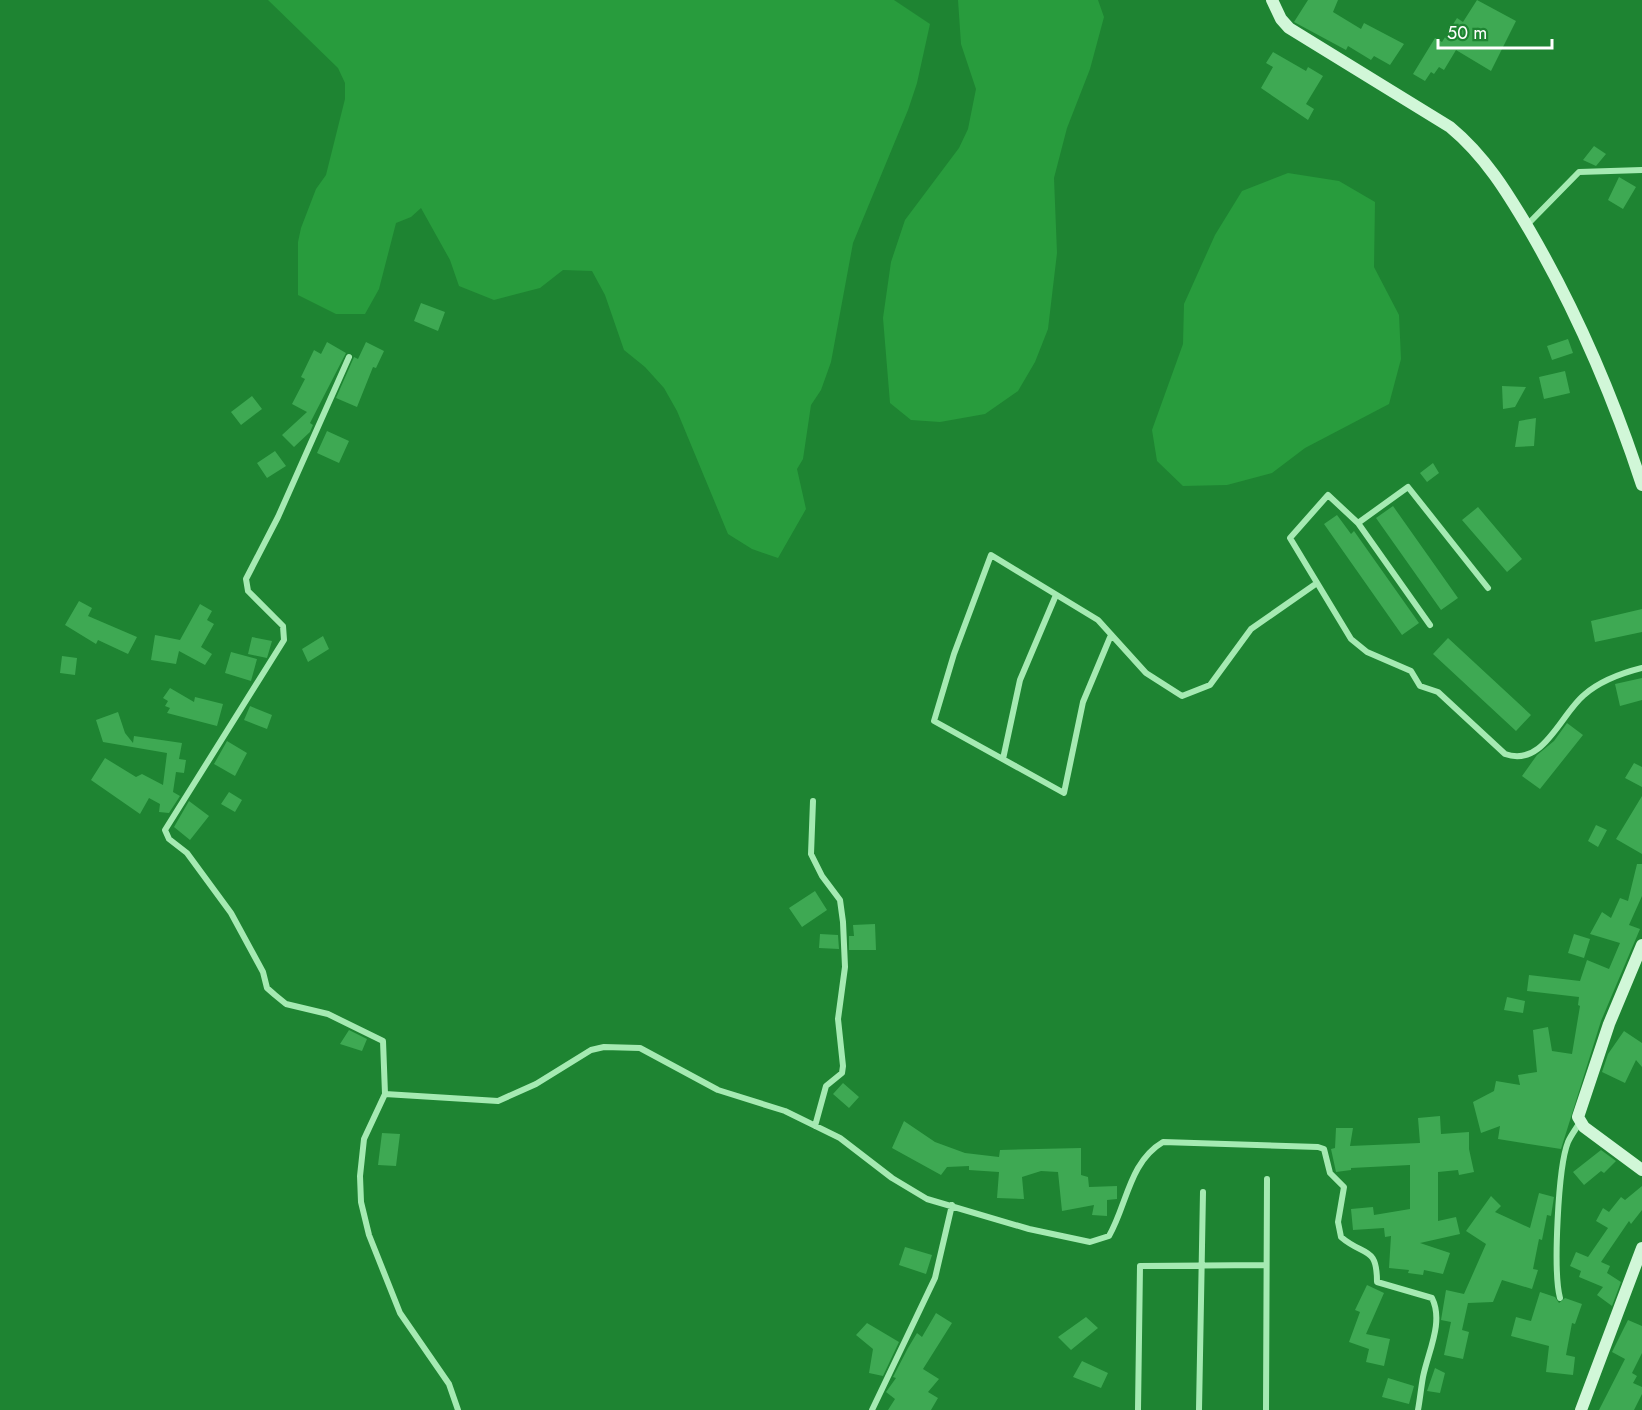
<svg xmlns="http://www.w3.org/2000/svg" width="1642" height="1410" viewBox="0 0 1642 1410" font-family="Jost,sans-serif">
<rect width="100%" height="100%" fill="#1e8432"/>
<path fill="#289c3d" d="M268,0H894L930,24L917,83L908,110L853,243L831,362L821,390L811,405L803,459L797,469L806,509L778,558L752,549L728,534L677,411L664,388L645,367L624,350L605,295L592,271L563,270L540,288L494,300L459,286L450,260L421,208L411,217L396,223L379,289L365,314H336L298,295V242L301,228L316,189L326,175L345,99V83L338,68Z
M958,0H1098L1104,17L1090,69L1067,128L1054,178L1057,253L1048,329L1035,362L1018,391L985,414L940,422L911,420L890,403L883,318L891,262L905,220L959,148L968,129L976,89L961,44Z
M1288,173L1339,181L1375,202L1374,267L1399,315L1401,359L1389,404L1305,448L1272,473L1227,485L1183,486L1157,461L1152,430L1183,344L1184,304L1215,235L1242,191Z"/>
<path fill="#3ea953" d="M1308,0H1338L1333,12L1361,29L1364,23L1404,44L1390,65L1374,56L1371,60L1348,46L1346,50L1294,22Z
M1477,0L1516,21L1491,71L1456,50L1444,70L1439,67L1434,74L1431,72L1425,81L1413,74L1435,38L1442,42L1457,18L1463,22Z
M1273,52L1306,71L1308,67L1323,76L1306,104L1314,109L1308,120L1261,88L1273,67L1266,63Z
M1594,146L1606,154L1596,166L1583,160Z
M1619,177L1636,187L1623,209L1608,200Z
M421,303L445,312L438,331L414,321Z
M1568,339L1573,353L1552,360L1547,346Z
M327,342L346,353L310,423L313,425L310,432L294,447L282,435L307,412L292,404L305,379L301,377L314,350L321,354Z
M366,342L384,351L376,368L373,367L357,407L336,398L354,357L358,359Z
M1565,371L1570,393L1544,399L1539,377Z
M1502,386L1526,387L1515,407L1503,409Z
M252,396L262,409L241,425L231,412Z
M1536,418L1534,446L1515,447L1519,421Z
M327,431L349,441L339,463L317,453Z
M275,451L286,466L267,478L257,463Z
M1433,463L1439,473L1427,482L1420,473Z
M1393,506L1458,598L1441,610L1376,518Z
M1478,507L1522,559L1507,572L1462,520Z
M1337,515L1351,534L1354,531L1419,623L1402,635L1324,524Z
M79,601L92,608L88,616L137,637L128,654L98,640L96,644L65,625Z
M200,604L212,611L207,620L214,624L201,647L212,654L205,665L179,651L176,664L151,660L155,635L180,640Z
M1642,609V632L1595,642L1591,621Z
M323,636L329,649L308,662L302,649Z
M252,637L272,641L267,658L248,654Z
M1448,638L1531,715L1516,731L1433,654Z
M231,652L257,659L251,681L225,673Z
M62,656L77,658L75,675L60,673Z
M1642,678V700L1620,706L1615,684Z
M170,688L194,702L195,697L223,704L217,726L167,713L170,708L165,706L168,701L163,698Z
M250,706L272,715L267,729L244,720Z
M118,712L125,733L133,743L134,736L182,743L179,759L186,760L184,773L176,772L173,792L180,796L169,813L159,812L160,804L149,798L140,814L91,780L105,758L136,777L142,774L163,785L167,753L103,742L96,720Z
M1567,723L1583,735L1540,789L1522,776L1537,755L1554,741Z
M227,741L247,753L235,776L214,764Z
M1634,763L1642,767V787L1625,778Z
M229,792L242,800L235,812L221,804Z
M1642,796V854L1616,839Z
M189,801L209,816L190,840L174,827Z
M1596,825L1607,830L1598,847L1588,841Z
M1637,864H1642V896L1629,925L1640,929L1601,1021L1561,1149L1498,1139L1500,1126L1481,1133L1473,1102L1494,1091L1496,1081L1520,1085L1518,1075L1537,1072L1533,1030L1548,1027L1552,1051L1572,1054L1580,1006L1578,1005L1579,997L1527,991L1529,975L1580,981L1587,960L1609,969L1620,943L1590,934L1602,912L1611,918L1620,898L1628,901Z
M815,891L827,910L802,927L789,908Z
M875,924L876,950H849V936H854L853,925Z
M820,934L838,935L839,949L819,948Z
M1574,934L1590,939L1584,958L1568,953Z
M1507,997L1525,1001L1523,1013L1504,1010Z
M349,1030L367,1039L362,1051L340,1044Z
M1624,1031L1642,1043V1067L1636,1060L1625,1083L1602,1072L1608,1054Z
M843,1083L859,1097L849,1108L833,1094Z
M1440,1116L1441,1134L1469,1132V1149L1474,1172L1459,1175L1458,1170L1438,1172V1221L1456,1217L1460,1234L1420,1243L1450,1253L1443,1274L1424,1270L1423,1275L1408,1273L1409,1270L1389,1268L1391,1236L1385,1237L1384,1228L1353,1230L1351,1209L1373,1207L1374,1215L1410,1209V1165L1351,1168V1170L1336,1172L1331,1149L1335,1148L1336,1128H1353L1350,1146L1420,1143L1418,1118Z
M904,1121L935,1142L965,1153L999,1157L1000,1150L1081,1148V1175L1088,1177L1089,1187L1117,1186V1199L1107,1200V1216L1092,1215L1094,1205L1062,1211L1058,1172L1041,1171L1022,1177L1024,1199L997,1198L999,1172L969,1170V1166L947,1167L941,1175L892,1148Z
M382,1133L400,1134L396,1166L378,1165Z
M1601,1150L1616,1161L1604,1173L1601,1171L1584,1185L1573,1172Z
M1642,1186V1210L1631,1224L1629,1221L1601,1262L1610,1266L1607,1273L1621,1282L1612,1306L1597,1295L1603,1287L1579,1277L1581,1271L1570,1266L1576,1252L1588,1257L1608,1228L1596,1221L1603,1208L1609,1212L1621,1197L1625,1200Z
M1539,1193L1554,1197L1551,1216L1547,1215L1542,1240L1539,1239L1533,1269L1538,1270L1532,1289L1502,1280L1493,1302L1468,1303L1462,1330L1469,1332L1463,1359L1444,1355L1451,1322L1441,1320L1446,1290L1464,1294L1486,1244L1466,1231L1491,1196L1501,1206L1495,1212L1530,1228Z
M905,1247L932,1255L926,1274L899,1265Z
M1367,1285L1384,1293L1366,1334L1390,1339L1384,1366L1366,1362L1369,1349L1349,1342L1360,1312L1355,1310Z
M1540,1292L1555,1297L1559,1303L1565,1298L1582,1304L1575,1324L1572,1323L1566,1355L1575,1357L1573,1375L1546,1372L1549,1346L1511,1336L1516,1317L1531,1321Z
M936,1313L952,1323L923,1369L939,1379L928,1392L938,1398L931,1410H888L895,1399L886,1392L896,1378L893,1377L908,1348L917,1333L922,1337Z
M1086,1317L1098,1328L1071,1350L1058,1337Z
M1628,1320L1642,1326V1353L1632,1373L1637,1376L1633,1383L1642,1387V1394L1634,1410H1599L1625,1359L1612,1352Z
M867,1323L899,1342L883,1376L869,1373L873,1349L856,1335Z
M1082,1361L1108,1373L1101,1388L1073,1377Z
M1435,1368L1445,1373L1440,1393L1427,1391Z
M1388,1378L1414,1386L1409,1404L1382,1397Z"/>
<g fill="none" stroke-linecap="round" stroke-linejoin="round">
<path stroke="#a5eab2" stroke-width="6" d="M1527,225L1579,172L1642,170
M349,357L278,517L246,579L248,591L283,626L284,640L165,830L169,839L187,853L231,913L263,972L267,988L275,995L286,1004L328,1014L383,1041L385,1094L364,1139L360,1176L361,1202L369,1235L400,1313L449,1384L458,1410
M1358,523L1408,487L1488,588
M1430,625L1358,523L1328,495L1290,538L1351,639L1367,652L1411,671L1420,686L1438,692L1505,754C1543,768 1560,715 1584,695C1600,681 1622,673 1642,668
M1111,635L1083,702L1064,793L934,721L954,654L991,555L1098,620L1146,673L1182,696L1210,685L1251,629L1317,583
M1003,759L1020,680L1056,595
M813,801L811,854L822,876L840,900L843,922L845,967L838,1019L843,1066L842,1073L826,1086L815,1126
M385,1094L498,1101L536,1084L591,1050L604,1047L640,1048L718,1090L785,1111L840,1138L892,1178L927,1199L1029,1229L1090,1242L1109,1236C1127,1205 1129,1162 1163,1142L1318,1147L1324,1149L1330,1173L1344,1187L1338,1222L1341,1237C1364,1257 1377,1245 1377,1282L1432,1298C1444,1322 1428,1352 1423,1377C1421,1388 1420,1399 1418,1410
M1560,1298C1553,1272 1558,1167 1568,1142C1571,1135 1576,1129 1580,1122
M872,1410L935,1278L952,1205
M1138,1410L1140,1266L1266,1265
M1199,1410L1203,1192
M1266,1410L1267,1179"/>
<path stroke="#d1f7d8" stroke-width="12" d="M1272,0L1281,19L1289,28L1450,127C1485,156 1507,192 1530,231C1577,312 1613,396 1642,485
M1642,945L1609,1024L1578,1117L1584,1127L1642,1170
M1581,1410L1642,1248"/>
</g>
<path d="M1438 39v9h114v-9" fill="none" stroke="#ffffff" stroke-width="3"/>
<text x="1447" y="39" font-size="18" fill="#ffffff" stroke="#1e8432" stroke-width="4.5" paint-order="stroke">50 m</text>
</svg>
